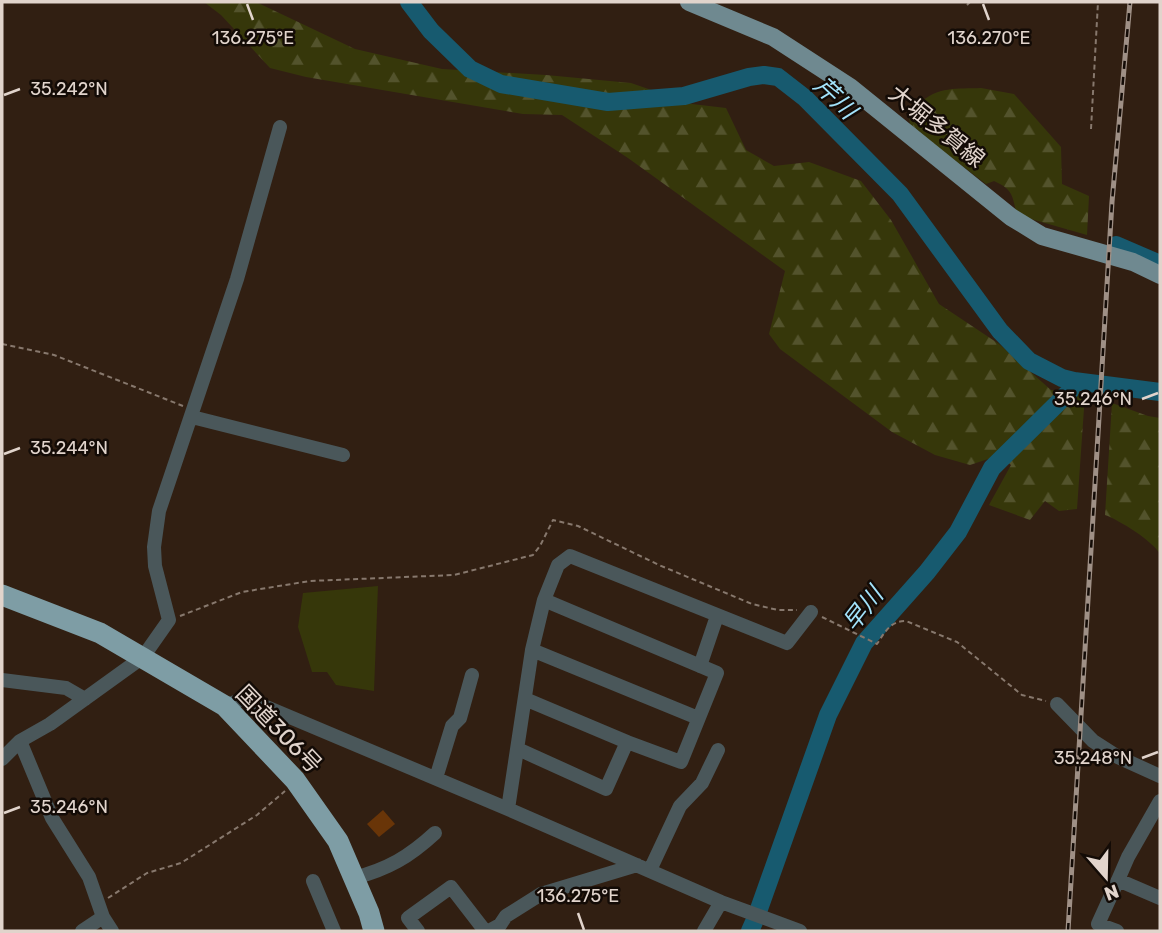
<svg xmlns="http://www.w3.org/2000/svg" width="1162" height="933" viewBox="0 0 1162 933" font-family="Rubik,'Noto Sans JP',sans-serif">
<defs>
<pattern id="forest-firs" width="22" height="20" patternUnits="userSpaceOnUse" patternTransform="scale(1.75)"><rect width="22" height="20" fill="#36370a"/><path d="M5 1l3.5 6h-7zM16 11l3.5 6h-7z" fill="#53532c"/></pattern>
</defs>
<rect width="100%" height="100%" fill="#311f12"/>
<path fill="#36370a" d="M378,586L374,691L336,685L327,672H312L298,627L303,593Z"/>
<path fill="url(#forest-firs)" d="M204,2H256L355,49L442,69L546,75L631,83L692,104L726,108L746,150L774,166L809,162L861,181L891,220L939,304L999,344L1051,390L1085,394L1077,509L1059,511L1045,501L1030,520L989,505L1011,465L1000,455L970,465L935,455L892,432L780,349L769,334L785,271L628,158L562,115L523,114L306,77L270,68L221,15Z
M981,88L1014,94L1061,147L1062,184L1089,196L1087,235L1017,215C1012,196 1014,190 994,181L986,184L911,127C907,116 911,111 919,104C937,86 958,89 981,88Z
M1112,403L1148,416L1160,418V554C1153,541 1119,520 1105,515Z"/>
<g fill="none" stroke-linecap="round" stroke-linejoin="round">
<path stroke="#175a6f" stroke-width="18" d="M409,2L431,31L470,69L501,84L608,102L684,96L749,77L764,75L778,77L805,98L900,194L1000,331L1029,361L1062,378L1074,381L1160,392
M1116,245L1160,264
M759,909L828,715L864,643L927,572L958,532L992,468L1070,391L1074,381
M750,931L754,922"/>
</g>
<path fill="#693508" d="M383,810L395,824L379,837L367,824Z"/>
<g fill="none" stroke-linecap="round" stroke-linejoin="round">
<path stroke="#87786d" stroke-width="2" stroke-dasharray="5 3.5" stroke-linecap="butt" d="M967,5L970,2
M1091,129L1098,2
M2,344L54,355L183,406
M180,616L242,592L310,581L454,575L533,555L540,546L553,520L578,526L659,565L752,604L778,610H797
M822,617L877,644C885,632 890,621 906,621L957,642L1022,695L1046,701
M108,898L147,873L181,863L257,815L285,791"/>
<path stroke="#4a575a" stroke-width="14" d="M192,417L343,455
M532,650L698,718
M700,666L717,616
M2,680L66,688L85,699
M525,699L627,742L681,762L717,673L544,600
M1057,704L1093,741L1118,757L1160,776
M225,706L245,698L508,809L721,902L800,931
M20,741L52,818L89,877L103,917
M518,749L606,789L627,742
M2,759L20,741L50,724L143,657L169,620L155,566L154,547L159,511L237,279L280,127
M436,778L452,726L460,718L472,675
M508,809L532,650L544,600L558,565L570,556L787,643L811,612
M650,870L680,806L702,783L718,750
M354,878C388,869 409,857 435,833
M1118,880L1128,857L1160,801
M313,881L334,931
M82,931L103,917L112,931
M418,931L408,918L451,887L485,931
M489,931L500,925L506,916L541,894L637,865
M704,931L721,902
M1117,931L1098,924L1118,880L1160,898"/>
<path stroke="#6f8990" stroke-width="18" d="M689,2L773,37L850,87L1011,217L1042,236L1133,262L1160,275"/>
<path stroke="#7e9da5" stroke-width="21" d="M2,595L100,633L225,706L295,780L338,841L369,913L374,931"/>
<defs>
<path id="rail" d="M1068,931L1112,202L1130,2"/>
</defs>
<use href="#rail" stroke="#9f9086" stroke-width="5"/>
<use href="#rail" stroke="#130b06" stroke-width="2.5" stroke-dasharray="8" stroke-linecap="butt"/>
</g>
<path fill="none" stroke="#e1d4cc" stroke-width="2.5" d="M247,4L253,20M983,4L989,20M4,95L20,89M1142,399L1158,393M4,454L20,448M1142,758L1158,752M4,813L20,807M578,913L584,930"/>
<g text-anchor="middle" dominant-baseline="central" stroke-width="5" stroke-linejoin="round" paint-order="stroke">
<g font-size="23" fill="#e1d4cc" stroke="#130b06">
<text transform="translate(937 126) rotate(39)">大堀多賀線</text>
<text transform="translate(279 729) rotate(46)">国道306号</text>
</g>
<g font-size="24" font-style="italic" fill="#a3e3fb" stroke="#130b06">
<text transform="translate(835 98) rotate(44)">芹川</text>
<text transform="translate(863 609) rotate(-52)">早川</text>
</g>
</g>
<g font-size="18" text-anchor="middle" fill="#e1d4cc" stroke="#130b06" stroke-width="5" stroke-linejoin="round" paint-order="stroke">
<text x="253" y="44">136.275°E</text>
<text x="989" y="44">136.270°E</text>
<text x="69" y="95">35.242°N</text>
<text x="1093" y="405">35.246°N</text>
<text x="69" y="454">35.244°N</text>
<text x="1093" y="764">35.248°N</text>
<text x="69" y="813">35.246°N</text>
<text x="578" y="902">136.275°E</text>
</g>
<rect width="1162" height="933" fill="none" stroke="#e1d4cc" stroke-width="7"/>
<g transform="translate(1106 877) rotate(160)" stroke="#130b06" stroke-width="5" paint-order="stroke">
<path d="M0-5L12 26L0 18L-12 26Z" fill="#e1d4cc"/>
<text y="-10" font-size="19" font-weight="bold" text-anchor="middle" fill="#e1d4cc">N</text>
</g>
</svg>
